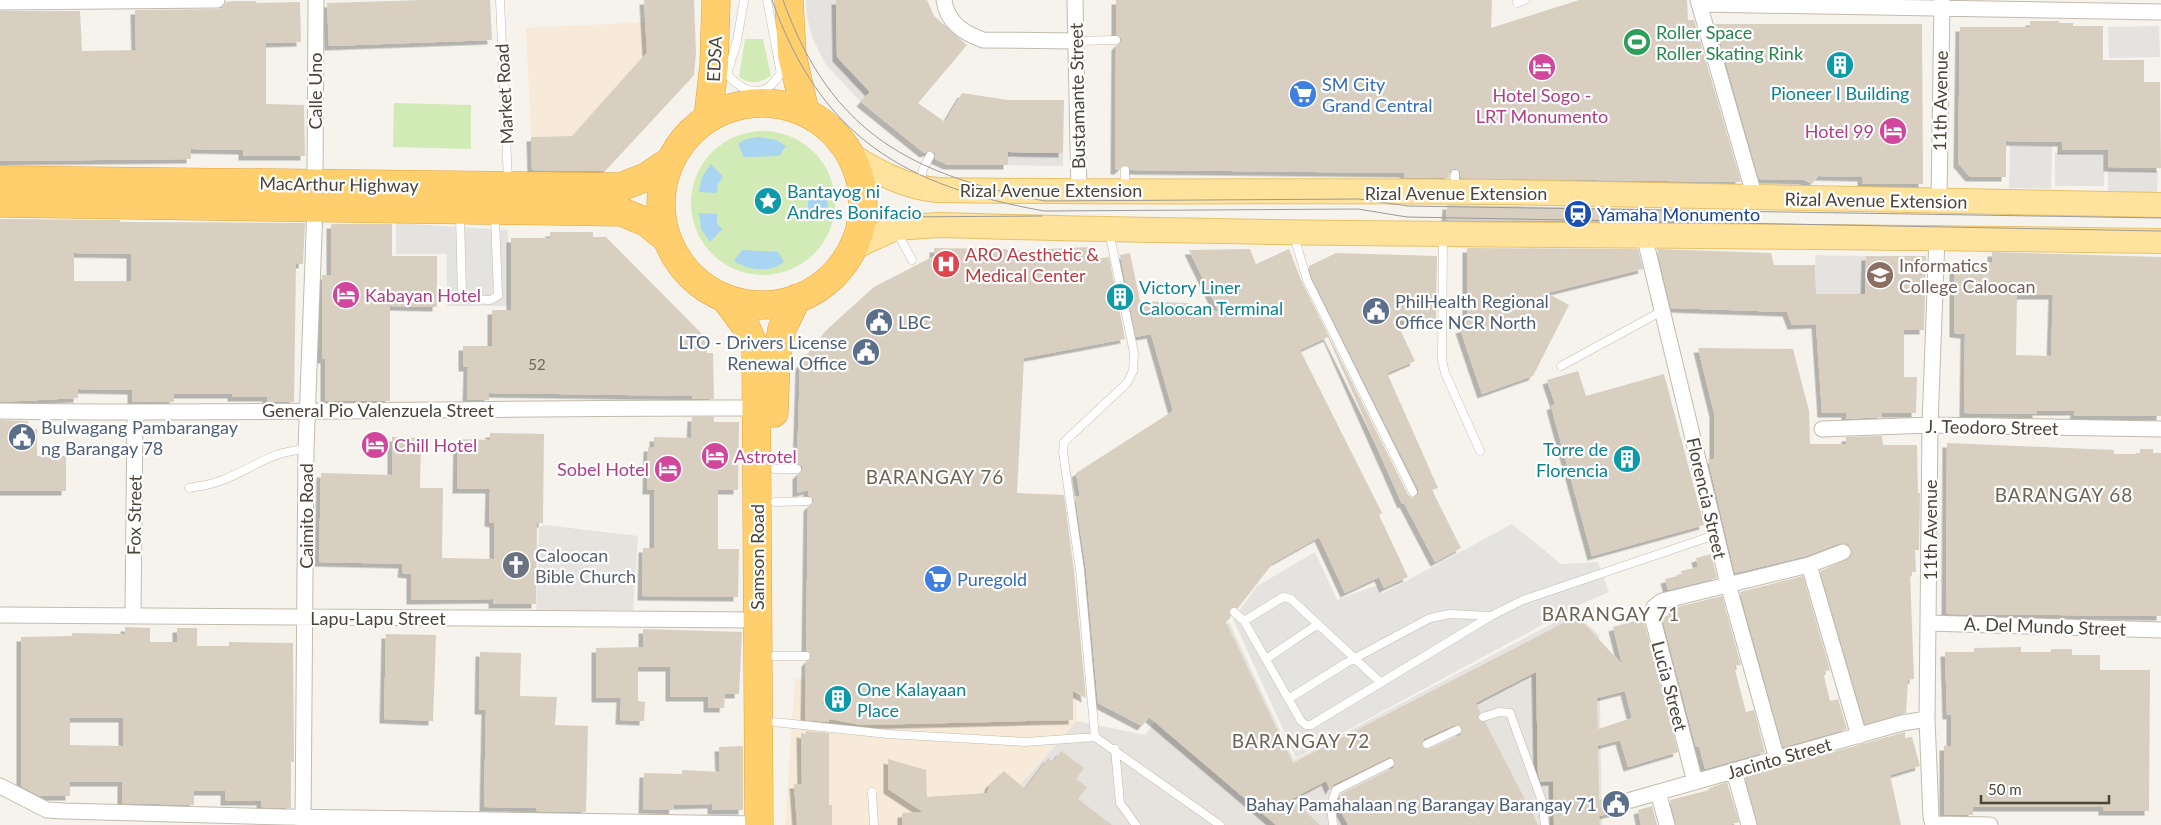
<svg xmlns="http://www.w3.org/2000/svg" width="2161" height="825" viewBox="0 0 2161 825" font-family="Lato,sans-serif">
<defs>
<filter id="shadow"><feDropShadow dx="-4.5" dy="4.5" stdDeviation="0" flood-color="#0004"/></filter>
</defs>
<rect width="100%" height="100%" fill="#f6f3ec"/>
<path fill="#f7ead8" d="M645,22L647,53L573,136L531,137L526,28Z
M1077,677V721L1008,797L1001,825H785L795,679Z"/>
<path fill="#e6e2dd" d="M545,525L638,536L633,610L536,611L539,527Z
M1574,612L1599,635L1602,825H1043L1008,798L1077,721L1145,735L1229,622L1294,760Z"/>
<path fill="#d2eab5" d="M745,39H763L771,76C759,83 751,85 739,77Z
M394,103L471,105V149L393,147Z
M691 203a72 72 0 1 1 144 0a72 72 0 1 1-144 0Z"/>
<path fill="#e5e3e0" d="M806,0H836L837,56L870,92L861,102L826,65L813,39L807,17Z
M2159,26L2160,57L2109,58L2108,27Z
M2010,145L2052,146L2051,189L2009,188Z
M1008,152L1063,153V166L1008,165Z
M2055,153L2104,154V186H2055Z
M2108,170L2158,171L2157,195L2108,193Z
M396,223L508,230V306H447V254H396Z
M1815,255L1866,256L1865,294H1816Z
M1512,524L1561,564L1598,562L1609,592L1581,604L1296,758L1233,619L1257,586L1315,552L1337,600L1377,585L1382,594Z"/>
<path fill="#a9d4f2" d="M759,137L776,140L786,146L779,156L744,157L738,144L746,139Z
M711,164L723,177L718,184L717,193L699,192L702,177Z
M828,197L827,216L808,212V200Z
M699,213L717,214V223L722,229L710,242L701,229Z
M742,250L778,252L784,262C769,273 750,271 734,261Z"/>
<path fill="#d8cfc1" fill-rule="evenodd" filter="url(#shadow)" d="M423,0H490L492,40L329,46L327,3Z
M644,0H694L696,53L694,75L605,171L532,170L531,137L573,136L647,53Z
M836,0H927L934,16L967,45L918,103L945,122L962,93L1008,100H1064L1063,153L1008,152V165H948L935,159V153L932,151L924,153L861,102L870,92L837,57Z
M1116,0H1492L1491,28L1579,0H1687L1688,20H1694L1741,182L1461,178L1460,172L1455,168L1450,171L1449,178H1404V173L1131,170L1125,164L1119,170H1115L1116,46L1122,40L1120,37L1116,34Z
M236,1H256V3L300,2L301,42L266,43V104L304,105L305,156H243V150L191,149V159L0,161V11H80L82,51L136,50L135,10L217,9L222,8L226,2Z
M2030,21H2059V23H2073V26H2103V60H2144V82H2160L2161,168L2108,167V150H2062V142L2006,141V177H1970L1958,163L1960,27H2030Z
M1715,24H1922L1923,184H1862V177L1818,176L1812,184L1804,180L1759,179Z
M1447,205L1712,210L1711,222L1446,220Z
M0,219L120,220V222L305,223L303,264H296L294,402H267V397H232V394H174V402H132V390L78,389V398L0,402ZM74,253L131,254V281H74Z
M331,224H392V256H437V307L390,306V401H325V359H322V275H331Z
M550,232H593V237H606L706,338L707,353H713L714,399H692V396L489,393V400H467L468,367H463V346H492V310H511V238H550Z
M1090,247L1093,260L1109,257L1125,339L1024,358L1017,493L1064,495L1074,571L1086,698L1073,691V720L862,725L829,719V722L805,720L806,662L812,656L806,650L808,507L814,501L808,495V490L797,493V475L803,469L802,466L797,463L800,365L830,327L874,287L934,256V248L1007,249L1008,251Z
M1467,248L1638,249L1643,269L1547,293L1569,305L1533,376L1482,394L1460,329L1467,327Z
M1250,249L1256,264L1289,249L1302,282L1408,495L1413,498L1418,495V489L1312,278L1309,266L1336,253L1437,256L1436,321H1396L1415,361L1387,373L1438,488L1432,490L1461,548L1435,562L1404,503L1402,504L1328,337L1300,350L1382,513L1379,515L1408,577L1384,588L1379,577L1345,593L1319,537L1273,563L1238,608L1230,609L1231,617L1226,622L1293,763L1577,616L1622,664L1613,627L1639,620L1640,622L1644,621L1678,752L1628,767L1620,740L1598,746L1599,800L1623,795L1622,803L1630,809L1599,816L1600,825H1554L1553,781L1541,782L1538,774L1536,672L1476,703L1480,712L1478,719L1485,722L1538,825H1348L1337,804L1341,794L1393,768L1395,761L1390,757L1333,785L1330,790L1326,781L1292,799L1320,825H1276L1149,717L1142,726L1098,703L1086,569L1075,496H1080L1076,473L1173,411L1151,334L1136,337L1120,255L1130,253L1140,301L1187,303L1219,312L1189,250ZM1625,691L1632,718L1598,729L1597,698ZM1455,725L1462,728L1460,735L1429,749L1422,747L1424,739Z
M1657,249L1771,253L1774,265H1815L1816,294H1865L1866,256H1926L1924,330H1904V377H1917L1916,413H1882V417L1846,419V413H1822L1816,324L1792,325L1787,312L1671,308Z
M1992,252L2161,257V416H2074L2075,411H2037V414L1964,413L1965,334L1954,333V262H1992ZM2017,295H2053L2051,356L2016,355Z
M1698,348L1793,349L1809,411L1810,444H1846V437L1882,436L1883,445H1917L1918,493H1920L1919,550H1915L1916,572H1910L1914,679L1908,680L1906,713L1865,724L1820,571L1850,558L1852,553L1849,545L1840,543L1806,556L1735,573L1708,459H1714V413Z
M1578,371L1586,396L1664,374L1704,525L1592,556L1551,406L1555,404L1547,380Z
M692,417H714V422H739L738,490H718V549H739L738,597L642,596L643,548H654V490H647L648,447H654V437L691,438Z
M0,420L28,421V429H37V456H66V491H0Z
M490,433L544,434L543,523H537L536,604H493V599L411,600V574L402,573L403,564L319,562L321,473L392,475V437L421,438L420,488H443L442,558L494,559V523L489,522L490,489H457L458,439L490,440Z
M1947,443L2114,450V454H2140V449H2153V453H2161V616L1946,614Z
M1711,554L1717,578L1668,590L1665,579L1682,575L1681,571L1698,567L1696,558Z
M1803,576L1830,670L1823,672L1830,701L1838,699L1847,729L1783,747L1740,592Z
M1722,596L1741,665L1734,666L1746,712L1754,710L1765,752L1705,769L1699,746L1696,747L1662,617L1674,614L1673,608Z
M125,627L150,628V642H177V628H197V646H229V642L293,643L294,762H291V808L261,807V801H225V791H194V805L122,803V782H70V796H40L21,786V637L72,636V633L125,634ZM70,718H123V746L70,745Z
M643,629L742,632L739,694H725L724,708H708V697H670V667H638V701L645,702L644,721L620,720L621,698H596V648L643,647Z
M386,634L436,635L433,721L384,719Z
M2021,647V652H2051V649H2072V655H2100V670H2150L2149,811H2103V807H1973V815H1944V746H1951V715H1947L1945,652H1974V648Z
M480,652L521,653L520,696L557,697L555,725L588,726L586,812L536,811L537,808L484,807L486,710H479Z
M806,731L829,733V805H832V825H797L794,784H802L801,733L806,734Z
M1905,732V738L1912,737L1920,766L1890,775L1901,825H1758L1745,777Z
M743,746V810H712V804L674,805L673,810L643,809L644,773L682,774V770L720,772L719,747Z
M1061,751L1084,768L1076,779L1087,787L1078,799L1112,825H902V813L923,812L888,789V759L926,770L927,797L987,793L990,784L1004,771L1025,789L1048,758L1053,762Z
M1727,782L1739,822L1729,825H1676L1670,800L1709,790V788Z
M1652,806L1657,825H1641L1638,810Z"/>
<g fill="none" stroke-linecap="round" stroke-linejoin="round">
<defs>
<path id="lane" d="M500,0L508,181
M767,0L781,74
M1517,3L1525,0
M1077,41L1116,40
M720,69C729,75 736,85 746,89C766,98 778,79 786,64
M727,74L737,41L744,0
M1125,170V189
M1455,174V190
M920,185L923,169L930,156
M460,215L462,295L468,299L490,300L498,296L495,216
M897,232L912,260
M1294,236L1307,280L1413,492
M1443,236L1442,360L1445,373L1480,451
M1561,366L1662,311
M775,469H797
M189,488C199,486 210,485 220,481C253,469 268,452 306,449
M775,502L808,501
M1234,612L1244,621L1301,721L1306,725H1311L1491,616L1523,600L1715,535
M1244,621L1283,597L1291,599L1380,682
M774,656H806
M1266,659L1318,624
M1290,698L1346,663L1430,618L1450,614L1491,616
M1483,717L1499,712L1510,713L1542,801L1545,825
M774,722L888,734L1025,742L1095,737L1220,825
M1095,737L1080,570L1063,452L1064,442L1127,383L1133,371L1134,353L1111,241L1107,234
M1427,744L1457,730
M1115,749L1120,803L1136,825
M872,792L874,825
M1333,825L1331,805L1336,790L1390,763"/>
<path id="street" d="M944,0C947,23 964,33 983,40L1077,41
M1075,0L1079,193
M1698,0L1755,198
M0,2L217,0
M1699,4L2161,12
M315,183L316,0
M1939,201L1942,1
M1644,235L1728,584L1777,759
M1937,237L1930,425L1927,719L1931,817L1933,824L1990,825
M0,411C252,415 505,407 757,408
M1822,429L1930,425L2161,429
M1809,565L1859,736
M0,615L757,620
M133,616L135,413
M1929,623L2161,630
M1734,771L1749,825
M1695,782L1652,616L1654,607L1662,601L1809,565L1843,552
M0,786L47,810L64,811L285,817L759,824
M1658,792L1667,825
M1631,800L1902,723L1927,719
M303,825L306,449L315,207"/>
<path id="primary" d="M850,155C877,172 905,187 937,190C1126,193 1314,190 1503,192C1722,195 1942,202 2161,205
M852,248L895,228L938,225C1346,237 1753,234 2161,241"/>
<path id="highway" d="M789,0L792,55L805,112
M661 204a101 101 0 1 1 202 0a101 101 0 1 1-202 0Z
M708,117L714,65L716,0
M0,180L621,187L646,177L670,161
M0,203L622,212L646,222L667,239
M725,298L745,325L756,350L759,825
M774,413L776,359L782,329L797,298"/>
</defs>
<use href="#lane" stroke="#c2bbae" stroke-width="9"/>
<use href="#street" stroke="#c2bbae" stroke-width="17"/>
<use href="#primary" stroke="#e6c16a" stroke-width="26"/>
<use href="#highway" stroke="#e0a43c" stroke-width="29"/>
<use href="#lane" stroke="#fff" stroke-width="8"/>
<use href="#street" stroke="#fff" stroke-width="15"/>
<use href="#primary" stroke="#ffe39c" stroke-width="24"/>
<use href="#highway" stroke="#ffcf6e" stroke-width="28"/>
<path stroke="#9a9a9a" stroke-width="1" d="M772,0C821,138 905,186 1044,211L1358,209L1407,217L2161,231
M783,0C831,134 912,175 1045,201L1359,199L1408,206L2161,218
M895,217L1042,216"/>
</g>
<defs>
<symbol id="stadium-disc" viewBox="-11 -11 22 22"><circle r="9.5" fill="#2e9e5b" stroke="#fff"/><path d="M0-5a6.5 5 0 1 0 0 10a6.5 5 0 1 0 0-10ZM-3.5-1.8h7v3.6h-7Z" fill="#fff"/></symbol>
<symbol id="building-disc" viewBox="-11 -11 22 22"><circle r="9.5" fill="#0f9aa8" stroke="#fff"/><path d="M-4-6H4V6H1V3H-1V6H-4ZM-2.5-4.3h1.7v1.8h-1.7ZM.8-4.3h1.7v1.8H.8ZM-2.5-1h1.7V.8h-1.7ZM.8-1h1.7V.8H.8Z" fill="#fff"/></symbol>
<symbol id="hotel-disc" viewBox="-11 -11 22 22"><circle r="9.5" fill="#d1479c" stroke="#fff"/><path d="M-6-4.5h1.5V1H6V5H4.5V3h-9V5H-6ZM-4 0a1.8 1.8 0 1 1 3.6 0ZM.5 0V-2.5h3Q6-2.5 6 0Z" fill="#fff"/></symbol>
<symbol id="supermarket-disc" viewBox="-11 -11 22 22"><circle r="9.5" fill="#3f7fe0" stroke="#fff"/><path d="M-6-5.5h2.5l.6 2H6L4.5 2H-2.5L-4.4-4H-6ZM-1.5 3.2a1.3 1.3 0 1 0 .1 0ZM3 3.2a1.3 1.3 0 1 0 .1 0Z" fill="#fff"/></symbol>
<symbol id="sight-disc" viewBox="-11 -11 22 22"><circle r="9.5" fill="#0f9aa8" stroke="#fff"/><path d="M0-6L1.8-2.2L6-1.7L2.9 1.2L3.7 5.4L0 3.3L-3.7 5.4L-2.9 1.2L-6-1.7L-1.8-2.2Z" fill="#fff"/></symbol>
<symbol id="station-disc" viewBox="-11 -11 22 22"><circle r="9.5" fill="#1a4fb4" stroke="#fff"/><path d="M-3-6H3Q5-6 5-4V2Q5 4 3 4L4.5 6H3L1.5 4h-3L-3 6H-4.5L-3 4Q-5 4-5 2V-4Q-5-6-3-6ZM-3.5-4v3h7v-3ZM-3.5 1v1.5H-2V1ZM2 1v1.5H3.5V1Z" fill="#fff"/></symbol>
<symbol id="hospital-disc" viewBox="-11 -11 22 22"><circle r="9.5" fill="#e0444e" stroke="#fff"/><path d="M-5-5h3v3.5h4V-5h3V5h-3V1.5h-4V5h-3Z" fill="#fff"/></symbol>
<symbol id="university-disc" viewBox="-11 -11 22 22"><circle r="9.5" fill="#8d6e63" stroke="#fff"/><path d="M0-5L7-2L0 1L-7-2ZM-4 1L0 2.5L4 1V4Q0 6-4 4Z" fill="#fff"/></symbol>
<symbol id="civic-disc" viewBox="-11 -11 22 22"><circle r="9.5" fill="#5c6f8a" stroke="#fff"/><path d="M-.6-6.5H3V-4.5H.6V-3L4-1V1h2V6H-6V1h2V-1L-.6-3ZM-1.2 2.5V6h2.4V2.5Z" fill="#fff"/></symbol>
<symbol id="church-disc" viewBox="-11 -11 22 22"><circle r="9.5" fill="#6b7280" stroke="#fff"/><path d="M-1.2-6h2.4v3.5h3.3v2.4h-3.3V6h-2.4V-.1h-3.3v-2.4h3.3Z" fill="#fff"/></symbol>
</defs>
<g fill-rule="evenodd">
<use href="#stadium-disc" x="1621" y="26" width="32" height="32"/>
<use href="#building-disc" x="1824" y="49" width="32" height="32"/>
<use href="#hotel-disc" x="1526" y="51" width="32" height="32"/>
<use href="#supermarket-disc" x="1287" y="78" width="32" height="32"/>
<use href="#hotel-disc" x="1877" y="115" width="32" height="32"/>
<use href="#sight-disc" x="752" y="185" width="32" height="32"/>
<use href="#station-disc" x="1562" y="198" width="32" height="32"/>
<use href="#hospital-disc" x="930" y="248" width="32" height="32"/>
<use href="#university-disc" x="1864" y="259" width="32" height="32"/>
<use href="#hotel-disc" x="330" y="279" width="32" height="32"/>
<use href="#building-disc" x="1104" y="281" width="32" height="32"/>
<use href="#civic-disc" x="1360" y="295" width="32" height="32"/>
<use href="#civic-disc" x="863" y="306" width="32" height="32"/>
<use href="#civic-disc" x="850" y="336" width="32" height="32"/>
<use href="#civic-disc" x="6" y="421" width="32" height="32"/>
<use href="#hotel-disc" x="359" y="429" width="32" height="32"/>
<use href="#hotel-disc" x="699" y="440" width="32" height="32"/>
<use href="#building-disc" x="1611" y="443" width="32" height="32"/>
<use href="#hotel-disc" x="652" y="453" width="32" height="32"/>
<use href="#church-disc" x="500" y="549" width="32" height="32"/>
<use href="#supermarket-disc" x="922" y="563" width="32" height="32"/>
<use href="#building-disc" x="822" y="683" width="32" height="32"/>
<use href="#civic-disc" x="1600" y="788" width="32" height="32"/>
</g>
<g text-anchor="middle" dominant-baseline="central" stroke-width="4.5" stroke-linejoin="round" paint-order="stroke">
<g font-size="15" fill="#6e675b">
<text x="537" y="364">52</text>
</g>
<g font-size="18" fill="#27864d" stroke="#fff" text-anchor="start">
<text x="1656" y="32">Roller Space<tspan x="1656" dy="21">Roller Skating Rink</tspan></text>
</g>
<g font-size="18" fill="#4b4439" stroke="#fff">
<text transform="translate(714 59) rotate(-87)">EDSA</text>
<text transform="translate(315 91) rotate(-90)">Calle Uno</text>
<text transform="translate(504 94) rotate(-93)">Market Road</text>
<text transform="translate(1077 96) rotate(-91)">Bustamante Street</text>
<text transform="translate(1940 101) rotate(-89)">11th Avenue</text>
<text transform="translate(339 184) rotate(1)">MacArthur Highway</text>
<text x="1051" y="190">Rizal Avenue Extension</text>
<text x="1456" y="193">Rizal Avenue Extension</text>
<text transform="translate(1876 200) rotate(1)">Rizal Avenue Extension</text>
<text x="378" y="410">General Pio Valenzuela Street</text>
<text transform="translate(1992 427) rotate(1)">J. Teodoro Street</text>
<text transform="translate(1707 498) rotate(77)">Florencia Street</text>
<text transform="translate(134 515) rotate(-89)">Fox Street</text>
<text transform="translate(306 516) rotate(-90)">Caimito Road</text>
<text transform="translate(1930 530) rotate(-90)">11th Avenue</text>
<text transform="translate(757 557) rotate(-90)">Samson Road</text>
<text x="378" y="618">Lapu-Lapu Street</text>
<text transform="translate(2045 626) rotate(2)">A. Del Mundo Street</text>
<text transform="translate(1670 686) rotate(75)">Lucia Street</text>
<text transform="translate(1779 758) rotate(-16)">Jacinto Street</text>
</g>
<g font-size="18" fill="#366cbe" stroke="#fff" text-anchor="start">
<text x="1322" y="84">SM City<tspan x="1322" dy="21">Grand Central</tspan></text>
<text x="957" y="579">Puregold</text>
</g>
<g font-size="18" fill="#0d838f" stroke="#fff" text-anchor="start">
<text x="1840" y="93" text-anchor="middle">Pioneer I Building</text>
<text x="787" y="191">Bantayog ni<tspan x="787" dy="21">Andres Bonifacio</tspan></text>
<text x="1139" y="287">Victory Liner<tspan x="1139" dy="21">Caloocan Terminal</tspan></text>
<text x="1608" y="449" text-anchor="end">Torre de<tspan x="1608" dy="21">Florencia</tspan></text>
<text x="857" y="689">One Kalayaan<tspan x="857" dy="21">Place</tspan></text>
</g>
<g font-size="18" fill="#b23c85" stroke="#fff" text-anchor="start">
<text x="1542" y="95" text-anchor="middle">Hotel Sogo -<tspan x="1542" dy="21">LRT Monumento</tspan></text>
<text x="1874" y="131" text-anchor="end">Hotel 99</text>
<text x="365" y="295">Kabayan Hotel</text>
<text x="394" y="445">Chill Hotel</text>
<text x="734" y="456">Astrotel</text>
<text x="649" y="469" text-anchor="end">Sobel Hotel</text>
</g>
<g font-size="18" fill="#164399" stroke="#fff" text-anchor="start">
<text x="1597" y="214">Yamaha Monumento</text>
</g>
<g font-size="18" fill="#be3a42" stroke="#fff" text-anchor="start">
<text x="965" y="254">ARO Aesthetic &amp;<tspan x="965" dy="21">Medical Center</tspan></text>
</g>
<g font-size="18" fill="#785e54" stroke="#fff" text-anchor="start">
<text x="1899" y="265">Informatics<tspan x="1899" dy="21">College Caloocan</tspan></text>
</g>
<g font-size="18" fill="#4e5e75" stroke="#fff" text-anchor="start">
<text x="1395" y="301">PhilHealth Regional<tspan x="1395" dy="21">Office NCR North</tspan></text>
<text x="898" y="322">LBC</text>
<text x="847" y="342" text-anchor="end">LTO - Drivers License<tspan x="847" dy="21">Renewal Office</tspan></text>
<text x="41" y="427">Bulwagang Pambarangay<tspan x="41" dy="21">ng Barangay 78</tspan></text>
<text x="1597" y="804" text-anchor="end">Bahay Pamahalaan ng Barangay Barangay 71</text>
</g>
<g font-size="18" fill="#5b616d" stroke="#fff" text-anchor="start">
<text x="535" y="555">Caloocan<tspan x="535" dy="21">Bible Church</tspan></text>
</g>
<g font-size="19" letter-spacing="1" fill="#6e6250" stroke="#fff">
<text x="935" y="476">BARANGAY 76</text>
<text x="2064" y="494">BARANGAY 68</text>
<text x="1611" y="613">BARANGAY 71</text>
<text x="1301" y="740">BARANGAY 72</text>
</g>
</g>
<path d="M1981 795v8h128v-8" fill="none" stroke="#4b4439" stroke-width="2.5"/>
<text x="1988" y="795" font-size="15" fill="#4b4439" stroke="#ffffff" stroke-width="4" paint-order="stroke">50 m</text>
</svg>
